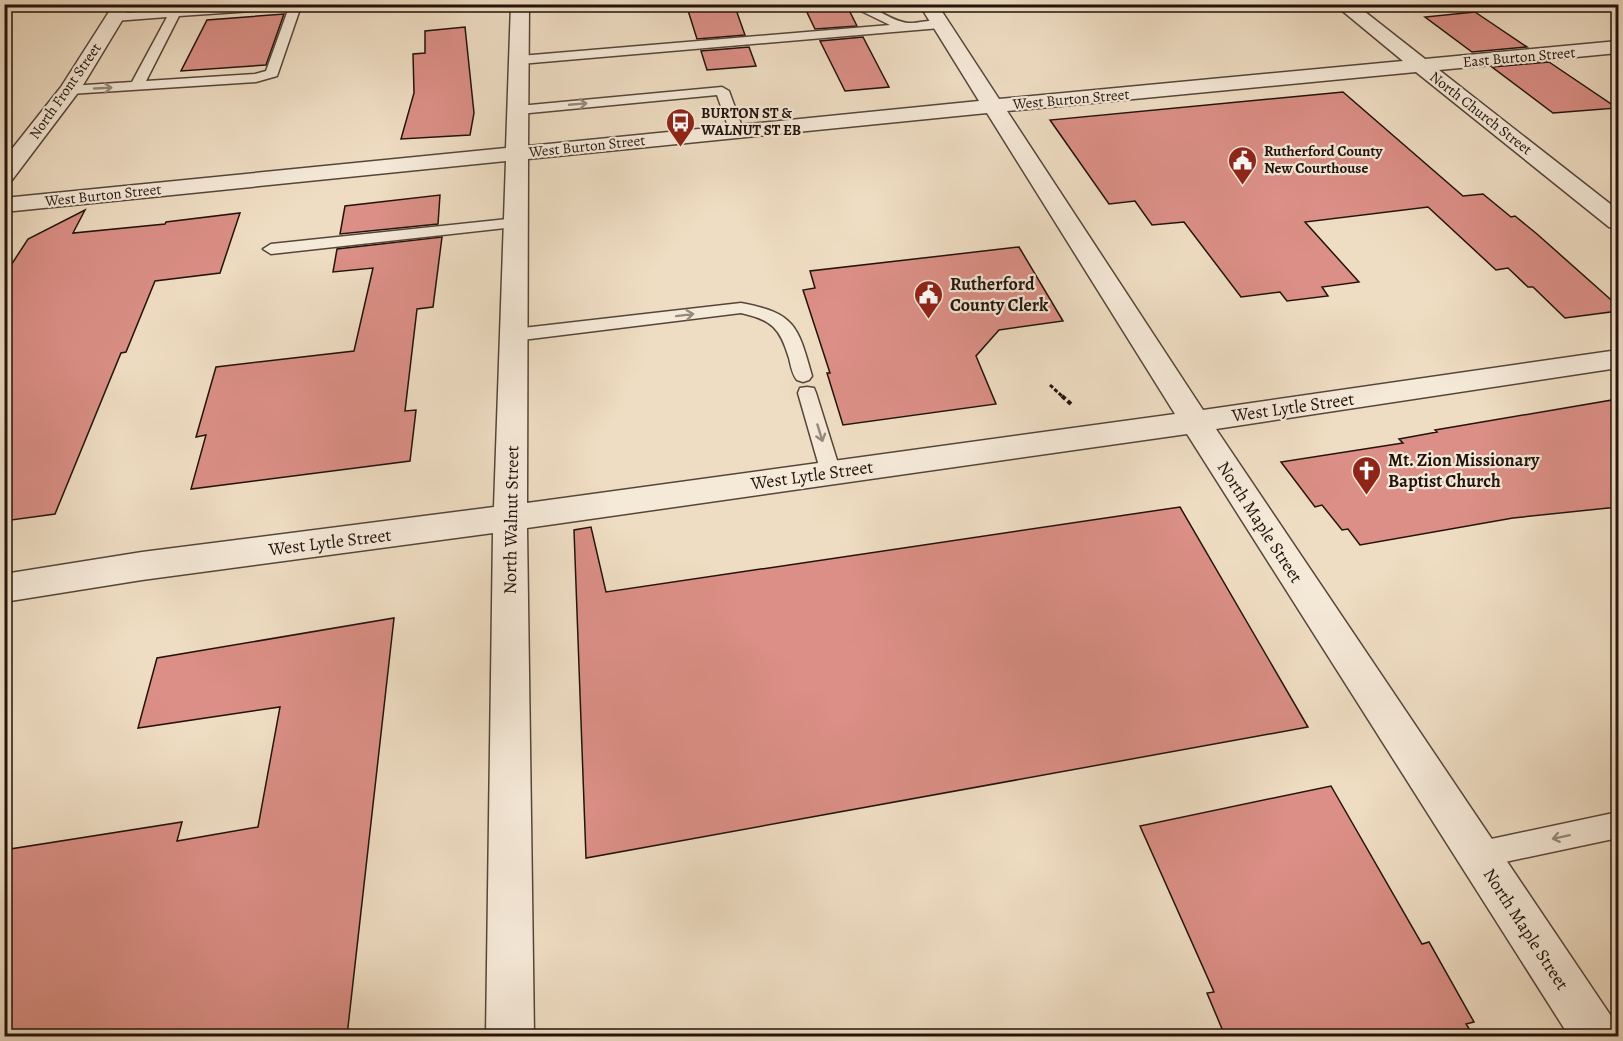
<svg xmlns="http://www.w3.org/2000/svg" width="1623" height="1041" viewBox="0 0 1623 1041" font-family="Alegreya,serif">
<rect width="100%" height="100%" fill="#efddc3"/>
<filter id="stains"><feTurbulence type="fractalNoise" baseFrequency=".00333" numOctaves="4"/><feColorMatrix values="0 0 0 0 .2 0 0 0 0 .09 0 0 0 0 .02 0 0 0 .5 -.17"/></filter>
<radialGradient id="worn" r=".72"><stop offset=".6" stop-color="#630" stop-opacity="0"/><stop offset="1" stop-color="#630" stop-opacity=".3"/></radialGradient>
<path fill="#db8f86" stroke="#22130d" stroke-width="1.5" d="M686,4H734L745,35L697,39Z
M803,4H846L857,26L815,29Z
M1475,12L1527,47L1472,52L1425,17Z
M284,14L266,65L181,71L207,20Z
M465,27L474,113L470,135L401,139L414,93L413,54L425,53V31Z
M863,37L889,87L845,91L820,41Z
M749,47L756,66L707,70L701,51Z
M1549,62L1617,108L1553,113L1492,67Z
M1343,92L1463,196L1483,194L1511,217L1515,216L1537,234L1618,306V311L1565,318L1533,287H1528L1508,268L1496,270L1428,207L1305,222L1359,282L1322,287L1328,296L1287,301L1280,292L1241,297L1184,222L1152,225L1135,201L1109,204L1050,120Z
M440,195L438,224L340,234L345,206Z
M85,210L73,233L165,224L166,222L240,213L220,273L155,281L126,352L121,353L55,514L4,521V276L28,239Z
M442,237L433,307L417,309L405,411L416,410L410,461L191,489L206,435L196,437L216,367L354,351L373,268L333,272L337,249Z
M1019,247L1063,321L999,330L976,356L996,404L843,425L827,373H830L803,290L815,288L810,271Z
M1618,399V507L1513,518L1360,545L1348,529L1342,530L1322,505L1315,507L1281,462L1403,443L1399,439L1437,432L1435,430Z
M1180,507L1308,727L586,858L574,530L591,527L606,592Z
M394,618L347,1036H4V850L182,822L177,841L258,827L280,707L138,728L157,658Z
M1331,786L1422,944L1429,942L1474,1022L1466,1024L1474,1036H1225L1207,993L1214,992L1140,826Z"/>
<g fill="none" stroke-linecap="round" stroke-linejoin="round">
<defs>
<path id="service" d="M242,4H294L300,9L277,76L256,82L70,94L63,90L70,86L132,82L167,17L115,21L109,17L111,14ZM283,9L288,10L266,71L255,74L146,81L179,16Z
M854,4C874,4 889,21 908,23C920,24 937,16 946,24L940,28L520,64L514,60L520,56L890,25L859,10Z
M722,87L729,91L744,132L742,135H732L730,132L717,95L519,114L512,110L519,106Z
M517,218L523,220L525,223L523,226L271,254L263,249L271,244Z
M741,303C795,313 798,326 812,376L809,380L803,382L797,380C792,374 791,366 789,358C780,328 772,320 741,313L514,341L508,339L505,335L508,331L514,329Z
M807,387L814,388L816,393L841,473L838,478L831,480L824,478L821,473L798,393L800,388Z
M1618,812V838L1477,868L1467,864L1463,855L1467,846L1477,842Z"/>
<path id="minor" d="M114,4H132L80,90L12,180L4,182V159L61,87Z
M511,4H529L528,146L979,101L919,4H937L999,99L1403,61L1334,4H1355L1425,59L1618,41V53L1439,70L1618,210V229L1609,227L1416,72L1007,111L1203,410L1618,350V368L1216,429L1613,1019L1618,1036H1569L1187,434L527,528L534,1036H486L493,533L142,580L4,602V574L142,552L494,507L506,161L4,212V198L506,148ZM987,113L1175,414L527,503L528,159Z"/>
</defs>
<use href="#service" stroke="#55463a" stroke-width="3"/>
<use href="#minor" stroke="#55463a" stroke-width="3"/>
<path stroke="#22130d" stroke-width="3" stroke-dasharray="4 2" stroke-linecap="butt" d="M1050,385L1064,398"/>
<path stroke="#22130d" stroke-width="4" stroke-dasharray="4.5 3" stroke-linecap="butt" d="M1062,396L1071,404"/>
<use href="#service" fill="#f5e9d8" fill-rule="evenodd"/>
<use href="#minor" fill="#f5e9d8" fill-rule="evenodd"/>
</g>
<defs><path id="oneway-shaft" d="M-6 0H5M1.5-3L5.5 0L1.5 3" fill="none" stroke-width="1.6" stroke-linecap="round" stroke-linejoin="round" transform="scale(1.5)"/></defs>
<g stroke="#96897d">
<use href="#oneway-shaft" transform="translate(103 88) rotate(-3)"/>
<use href="#oneway-shaft" transform="translate(578 104) rotate(-5)"/>
<use href="#oneway-shaft" transform="translate(685 315) rotate(-7)"/>
<use href="#oneway-shaft" transform="translate(820 433) rotate(73)"/>
<use href="#oneway-shaft" transform="translate(1561 837) rotate(168)"/>
</g>
<defs>
<symbol id="bus-pin" viewBox="-11 -11 22 30"><path d="M0 17L-7.5 6A9.5 9.5 0 1 1 7.5 6Z" fill="#8f2418" stroke="#f5e9d8"/><path d="M-5-6H5V4H4V6H2V4H-2V6H-4V4H-5ZM-3.5-4V0h7V-4ZM-3.5 1.2v1.5H-2V1.2ZM2 1.2v1.5H3.5V1.2Z" fill="#fff"/></symbol>
<symbol id="civic-pin" viewBox="-11 -11 22 30"><path d="M0 17L-7.5 6A9.5 9.5 0 1 1 7.5 6Z" fill="#8f2418" stroke="#f5e9d8"/><path d="M-.6-6.5H3V-4.5H.6V-3L4-1V1h2V6H-6V1h2V-1L-.6-3ZM-1.2 2.5V6h2.4V2.5Z" fill="#fff"/></symbol>
<symbol id="church-pin" viewBox="-11 -11 22 30"><path d="M0 17L-7.5 6A9.5 9.5 0 1 1 7.5 6Z" fill="#8f2418" stroke="#f5e9d8"/><path d="M-1.2-6h2.4v3.5h3.3v2.4h-3.3V6h-2.4V-.1h-3.3v-2.4h3.3Z" fill="#fff"/></symbol>
</defs>
<g fill-rule="evenodd">
<use href="#bus-pin" x="664" y="106" width="33" height="45"/>
<use href="#civic-pin" x="1226" y="144" width="33" height="45"/>
<use href="#civic-pin" x="912" y="278" width="33" height="45"/>
<use href="#church-pin" x="1350" y="454" width="33" height="45"/>
</g>
<g text-anchor="middle" dominant-baseline="central" stroke-width="4.5" stroke-linejoin="round" paint-order="stroke">
<g font-size="15" fill="#22130d" stroke="#f5e9d8">
<text transform="translate(1519 57) rotate(-5)">East Burton Street</text>
<text transform="translate(65 91) rotate(-55)">North Front Street</text>
<text transform="translate(1071 99) rotate(-5)">West Burton Street</text>
<text transform="translate(1481 113) rotate(38)">North Church Street</text>
<text transform="translate(587 146) rotate(-6)">West Burton Street</text>
<text transform="translate(103 195) rotate(-6)">West Burton Street</text>
</g>
<g font-size="15" font-weight="bold" fill="#22130d" stroke="#f5e9d8" text-anchor="start">
<text x="701" y="113">BURTON ST &amp;<tspan x="701" dy="17">WALNUT ST EB</tspan></text>
<text x="1264" y="151">Rutherford County<tspan x="1264" dy="17">New Courthouse</tspan></text>
</g>
<g font-size="18" font-weight="bold" fill="#22130d" stroke="#f5e9d8" text-anchor="start">
<text x="950" y="284">Rutherford<tspan x="950" dy="21">County Clerk</tspan></text>
<text x="1388" y="460">Mt. Zion Missionary<tspan x="1388" dy="21">Baptist Church</tspan></text>
</g>
<g font-size="18" fill="#22130d" stroke="#f5e9d8">
<text transform="translate(1293 407) rotate(-8)">West Lytle Street</text>
<text transform="translate(812 475) rotate(-8)">West Lytle Street</text>
<text transform="translate(511 520) rotate(-89)">North Walnut Street</text>
<text transform="translate(1260 522) rotate(57)">North Maple Street</text>
<text transform="translate(330 542) rotate(-7)">West Lytle Street</text>
<text transform="translate(1526 929) rotate(57)">North Maple Street</text>
</g>
</g>
<rect width="1623" height="1041" fill="none" stroke="#efddc3" stroke-width="24"/>
<rect x="6" y="6" width="1611" height="1029" fill="none" stroke="#22130d" stroke-width="3"/>
<rect x="12" y="12" width="1599" height="1017" fill="none" stroke="#22130d" stroke-width="1.5"/>
<rect width="100%" height="100%" filter="url(#stains)"/>
<rect width="100%" height="100%" fill="url(#worn)"/>
</svg>
